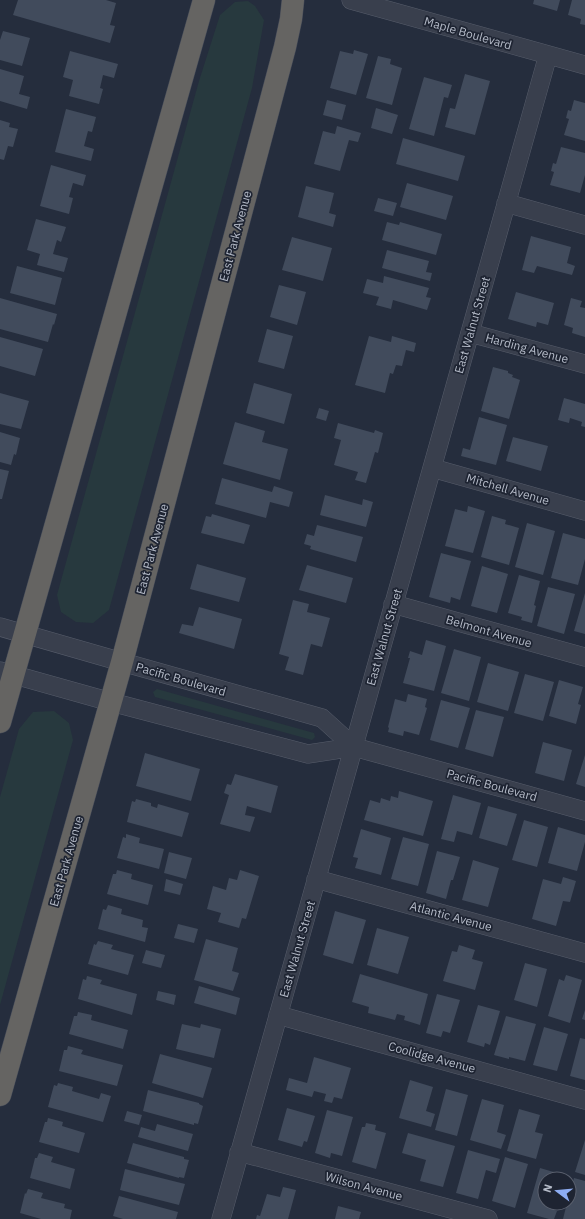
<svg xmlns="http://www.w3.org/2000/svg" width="585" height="1219" viewBox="0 0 585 1219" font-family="'IBM Plex Sans',sans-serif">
<rect width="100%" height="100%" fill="#252d3d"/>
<path fill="#27393e" d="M248,1L255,6L264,20L252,88L109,610L93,623L76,622L61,612L57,595L199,81L220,15L235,2Z
M157,689L314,733L315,737L312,740L155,697L153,692Z
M54,711L69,723L73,740L0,1005V797L19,729L33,712Z"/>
<path fill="#414b5c" d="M18,0H106L116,3L110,25L115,26L110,43L13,15Z
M534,0H560L557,11L533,4Z
M572,0H585V25L580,24L581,19L568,15Z
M3,31L30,38L22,66L0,60V40Z
M354,50L368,54L356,95L330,88L340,51L353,54Z
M70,51L118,64L114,78L103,75L100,88L103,89L99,104L69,96L73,80L63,77Z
M378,56L391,59L390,64L402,68L392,105L366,98Z
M0,69L24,76L19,94L30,97L27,109L0,101Z
M465,74L490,81L475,135L445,127L450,108L455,109Z
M424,77L452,85L448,98L444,97L434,136L409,129Z
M327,100L346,105L342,120L323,115Z
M574,100L585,103V141L564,135L569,119L566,118L568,110L571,111Z
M376,108L398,115L392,134L371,128Z
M66,109L96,117L92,132L88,131L84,146L94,149L91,161L55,152Z
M0,120L10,123L9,127L18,129L13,147L8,146L4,160L0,159Z
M337,126L361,133L358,142L349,140L340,171L314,164L323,131L335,134Z
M403,138L465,156L458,181L396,164Z
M561,147L585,153V175L580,193L550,185L554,172L551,171L553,163L556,164Z
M51,165L86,175L83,186L73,183L69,197L73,198L69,214L40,206Z
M407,183L453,196L446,220L400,207Z
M306,186L334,193L329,213L336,215L333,227L298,217Z
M378,198L397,203L393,216L374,211Z
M36,219L66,227L61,242L57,240L53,254L68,258L64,272L37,265L40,254L27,250Z
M387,222L399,225L400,222L442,234L436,255L382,240Z
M531,236L571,247L567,263L575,266L572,275L537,266L534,273L522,270Z
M292,237L332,248L323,281L282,270Z
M387,250L429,261L426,272L432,273L430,281L382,268Z
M17,266L62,278L55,305L10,293Z
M384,276L429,288L426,297L431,298L427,310L393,300L391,309L376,305L379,297L363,293L367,279L383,283Z
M279,285L306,292L297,325L270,317Z
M516,292L554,303L548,325L537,322L536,327L508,319Z
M0,298L57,314L54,325L53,324L48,342L0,329Z
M571,298L582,301L580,307L585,308V337L572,333L573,328L564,325Z
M267,329L293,336L284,369L258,362Z
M369,336L391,342L392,336L416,343L414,352L406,350L402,366L396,365L393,374L390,373L385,393L355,385Z
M0,337L43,349L35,376L0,366Z
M493,367L508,371V373L513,375L512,377L520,380L509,419L481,411Z
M254,383L292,394L284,424L246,413Z
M0,393L29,401L21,429L0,424Z
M564,398L585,404V427L581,426L582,422L570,418L569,423L558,420Z
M319,408L329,411L326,421L316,418Z
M479,417L507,425L496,465L461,456L463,448L470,450Z
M235,422L265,431L262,442L288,449L280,480L223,464Z
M338,423L374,433L375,430L383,433L378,453L375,452L366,483L355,480L358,472L334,465L341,440L334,438Z
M0,432L20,438L16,455L14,454L11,465L0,462Z
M513,437L548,446L541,471L506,461Z
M0,469L9,471L2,499H0Z
M222,478L272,492L274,486L293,492L289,507L270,502L266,518L215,504Z
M325,495L362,505L363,499L373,502L366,527L320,515Z
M468,506L485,511L473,553L445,546L455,509L467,512Z
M212,514L250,525L244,544L201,533L206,516L211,517Z
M492,516L506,520L505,524L519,528L509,565L481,557Z
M527,523L555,531L543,575L515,567Z
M317,525L363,537L356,562L310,549L311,546L304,544L307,534L314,536Z
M563,533L585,539V559L578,585L551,578Z
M441,553L471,561L460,600L451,597L450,603L429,597Z
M197,564L246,578L239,602L190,589Z
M307,565L353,578L346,603L299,590Z
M482,566L508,574L497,613L471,606Z
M519,575L540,581L534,605L536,606L532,623L521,620L522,617L508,613Z
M548,587L575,594L564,634L537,626Z
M585,593V634L574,631Z
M293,600L309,604L307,612L330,618L322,647L311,644L303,675L285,670L289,657L279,654Z
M199,607L242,619L234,649L179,633L182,624L193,626Z
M426,640L446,646L434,691L403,683L410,658H408L410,651L422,655Z
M454,649L481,657L469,701L441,693Z
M488,663L519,672L508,711L477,702Z
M525,674L554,682L543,721L514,713Z
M559,680L583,687L578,704L581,705L576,724L549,716Z
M408,694L427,699L425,707L427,708L419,735L404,731L403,736L388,732L389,728L388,727L395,699L406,702Z
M441,700L470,708L458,748L430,740Z
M476,710L504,717L493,757L465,749Z
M543,742L572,750L564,781L535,773Z
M145,753L200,769L191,801L136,786Z
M585,755V787L576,784Z
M235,774L278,786L271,813L247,806L245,815L255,817L250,832L220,824L229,795L224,793L227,784L231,785Z
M399,791L433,801L423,836L364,820L370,800L380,803L381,798L390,801L391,796L398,798Z
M453,795L481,803L472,835L457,831L454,842L441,839Z
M136,799L151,803V806L157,808L158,804L189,813L182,837L127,822L132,801L135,802Z
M488,806L517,814L507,846L479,838Z
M524,820L548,827L537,867L512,860Z
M558,827L585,835V842L577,871L548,863Z
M361,829L391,838L381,875L355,868L358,858L353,857Z
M126,834L140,838L139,843L164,849L159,869L117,858L123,837L126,838Z
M403,837L429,844L418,886L391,879Z
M437,851L460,857L453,880H451L446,899L426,893Z
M169,852L192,858L186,879L164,873Z
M473,860L499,868L488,907L462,900Z
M117,870L132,874L131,879L153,885L148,905L107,894L113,874H116Z
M240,870L259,876L246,919L242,918L239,928L218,922L221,913L207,909L213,886L226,890L229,878L237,880Z
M563,877L576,881L570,902L563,901L556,926L532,919L543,879L561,884Z
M166,879L183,884L180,895L164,891Z
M108,905L122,909L121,914L143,920L142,927L148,928L145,942L98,929L103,909L106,910Z
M335,911L366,920L353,964L323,955Z
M178,924L198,929L194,943L174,938Z
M377,928L409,937L398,974L367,965Z
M206,939L238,948L232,971L239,973L233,991L194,980Z
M98,941L113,945L111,949L134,955L128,975L88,964L94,944L96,945Z
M459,945L475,950L472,959L483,962L475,990L443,981L452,951L457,952Z
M146,950L165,955L161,968L142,963Z
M525,963L547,969L537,1007L514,1000Z
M360,974L428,994L420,1025L404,1020L405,1016L397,1014L395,1020L368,1013L369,1007L352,1002Z
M566,975L582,980L570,1023L548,1016L559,979L564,981Z
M87,976L102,980L100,984L137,994L132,1015L78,999L83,979L86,980Z
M199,986L240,998L236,1015L194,1003Z
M158,991L176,995L174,1005L156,1000Z
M437,994L460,1000L450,1033L443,1031L441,1037L426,1033Z
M478,1005L500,1011L490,1045L485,1043L484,1047L467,1042Z
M585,1010V1020L582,1019Z
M78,1012L92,1015L91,1020L128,1030L123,1049L69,1034L74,1016H77Z
M506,1016L536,1024L525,1061L509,1057V1059L494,1055Z
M182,1024L200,1028L201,1024L221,1029L214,1058L176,1049Z
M544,1027L568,1034L557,1071L533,1065Z
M580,1038L585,1039V1080L570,1076Z
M68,1046L83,1050L81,1054L123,1065L117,1086L59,1071L64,1050H67Z
M160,1054L212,1068L203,1098L152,1083Z
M314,1057L351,1068L342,1099L334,1097L332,1103L324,1101L326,1094L314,1091L312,1097L286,1090L289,1078L307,1083Z
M410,1080L433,1087L426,1111L435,1114L431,1127L399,1118Z
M58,1083L73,1087L72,1091L99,1099L101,1093L111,1096L103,1122L48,1107L54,1085L57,1086Z
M446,1089L468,1095L457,1136L435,1130Z
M148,1090L199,1103V1104L203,1106L198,1124L194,1123V1125L143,1111Z
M482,1099L504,1105L497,1132L506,1135L501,1149L470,1140Z
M287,1108L315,1116L307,1142L304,1141L302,1147L278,1140Z
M519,1109L540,1115L535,1132L543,1134L536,1159L507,1151Z
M327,1110L353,1117L342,1156L331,1153L330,1158L315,1153Z
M127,1111L142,1115L139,1125L124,1121Z
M48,1118L63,1122L62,1126L85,1133L79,1153L39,1142L45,1122H47Z
M366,1123L376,1125L375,1130L386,1133L376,1169L352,1162L362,1127H365Z
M157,1124L193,1134L188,1151L138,1137L141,1127L155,1131Z
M408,1133L455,1146L443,1187L420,1181L426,1160L402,1153Z
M585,1140V1175L575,1172Z
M133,1143L184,1157V1159L189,1160L184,1178L179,1177V1178L127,1163Z
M468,1150L500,1159L496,1173L486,1170L478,1199L456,1193Z
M39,1153L53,1157L51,1162L75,1169L70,1189L30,1178L35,1158H37Z
M505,1157L528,1164L515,1208L492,1201Z
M540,1168L564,1175L563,1179H545V1203H556L554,1210L557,1211L554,1219H549L527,1213Z
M125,1169L185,1184L179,1205L120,1190Z
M574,1178L585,1181V1219H563L567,1203H569V1197Z
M283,1187L296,1190L288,1219H256L257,1215L260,1216L267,1194L280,1197Z
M28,1189L43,1193L41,1198L65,1204L64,1208L72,1210L70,1219H41L20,1213L25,1193L26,1194Z
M119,1196L178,1212L176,1219H123L113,1216Z
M338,1206L361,1212L359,1219H335Z"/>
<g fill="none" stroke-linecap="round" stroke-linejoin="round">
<defs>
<path id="minor" d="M351,0L585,65
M506,203L585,225
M470,333L585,364
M432,468L585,511
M393,604L585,657
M0,627L122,662L322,718L354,747
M0,671L111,702L308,754L354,747L585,811
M316,879L585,953
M278,1015L585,1100
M239,1152L488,1219
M221,1219L548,55"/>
<path id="trunk" d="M0,722L204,0
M0,1095L122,662L285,47L291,19L293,0"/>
</defs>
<use href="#minor" stroke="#575d6b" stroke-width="19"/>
<use href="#trunk" stroke="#444a58" stroke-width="23"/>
<use href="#minor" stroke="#393f4d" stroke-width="18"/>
<use href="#trunk" stroke="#656462" stroke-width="22"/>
</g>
<g text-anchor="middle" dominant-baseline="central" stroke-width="3.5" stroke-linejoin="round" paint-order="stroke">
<g font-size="12" fill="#b5bbc8" stroke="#1e2432">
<text transform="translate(468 33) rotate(16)">Maple Boulevard</text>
<text transform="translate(235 236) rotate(-75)">East Park Avenue</text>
<text transform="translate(472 325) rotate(-74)">East Walnut Street</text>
<text transform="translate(527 348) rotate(15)">Harding Avenue</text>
<text transform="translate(508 489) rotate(16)">Mitchell Avenue</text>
<text transform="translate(152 549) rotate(-75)">East Park Avenue</text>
<text transform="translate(489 631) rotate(16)">Belmont Avenue</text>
<text transform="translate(384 637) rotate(-74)">East Walnut Street</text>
<text transform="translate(181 679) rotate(16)">Pacific Boulevard</text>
<text transform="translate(492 785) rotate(15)">Pacific Boulevard</text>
<text transform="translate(66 861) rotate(-74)">East Park Avenue</text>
<text transform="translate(451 916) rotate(15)">Atlantic Avenue</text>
<text transform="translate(297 949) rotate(-74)">East Walnut Street</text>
<text transform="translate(432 1057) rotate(15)">Coolidge Avenue</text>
<text transform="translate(364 1186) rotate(15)">Wilson Avenue</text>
</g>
</g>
<g transform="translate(557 1191) rotate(286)"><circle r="19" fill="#1e2432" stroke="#5a606e"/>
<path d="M0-3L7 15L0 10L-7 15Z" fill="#8eadf3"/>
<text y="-6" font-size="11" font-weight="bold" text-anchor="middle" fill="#b5bbc8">N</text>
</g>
</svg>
